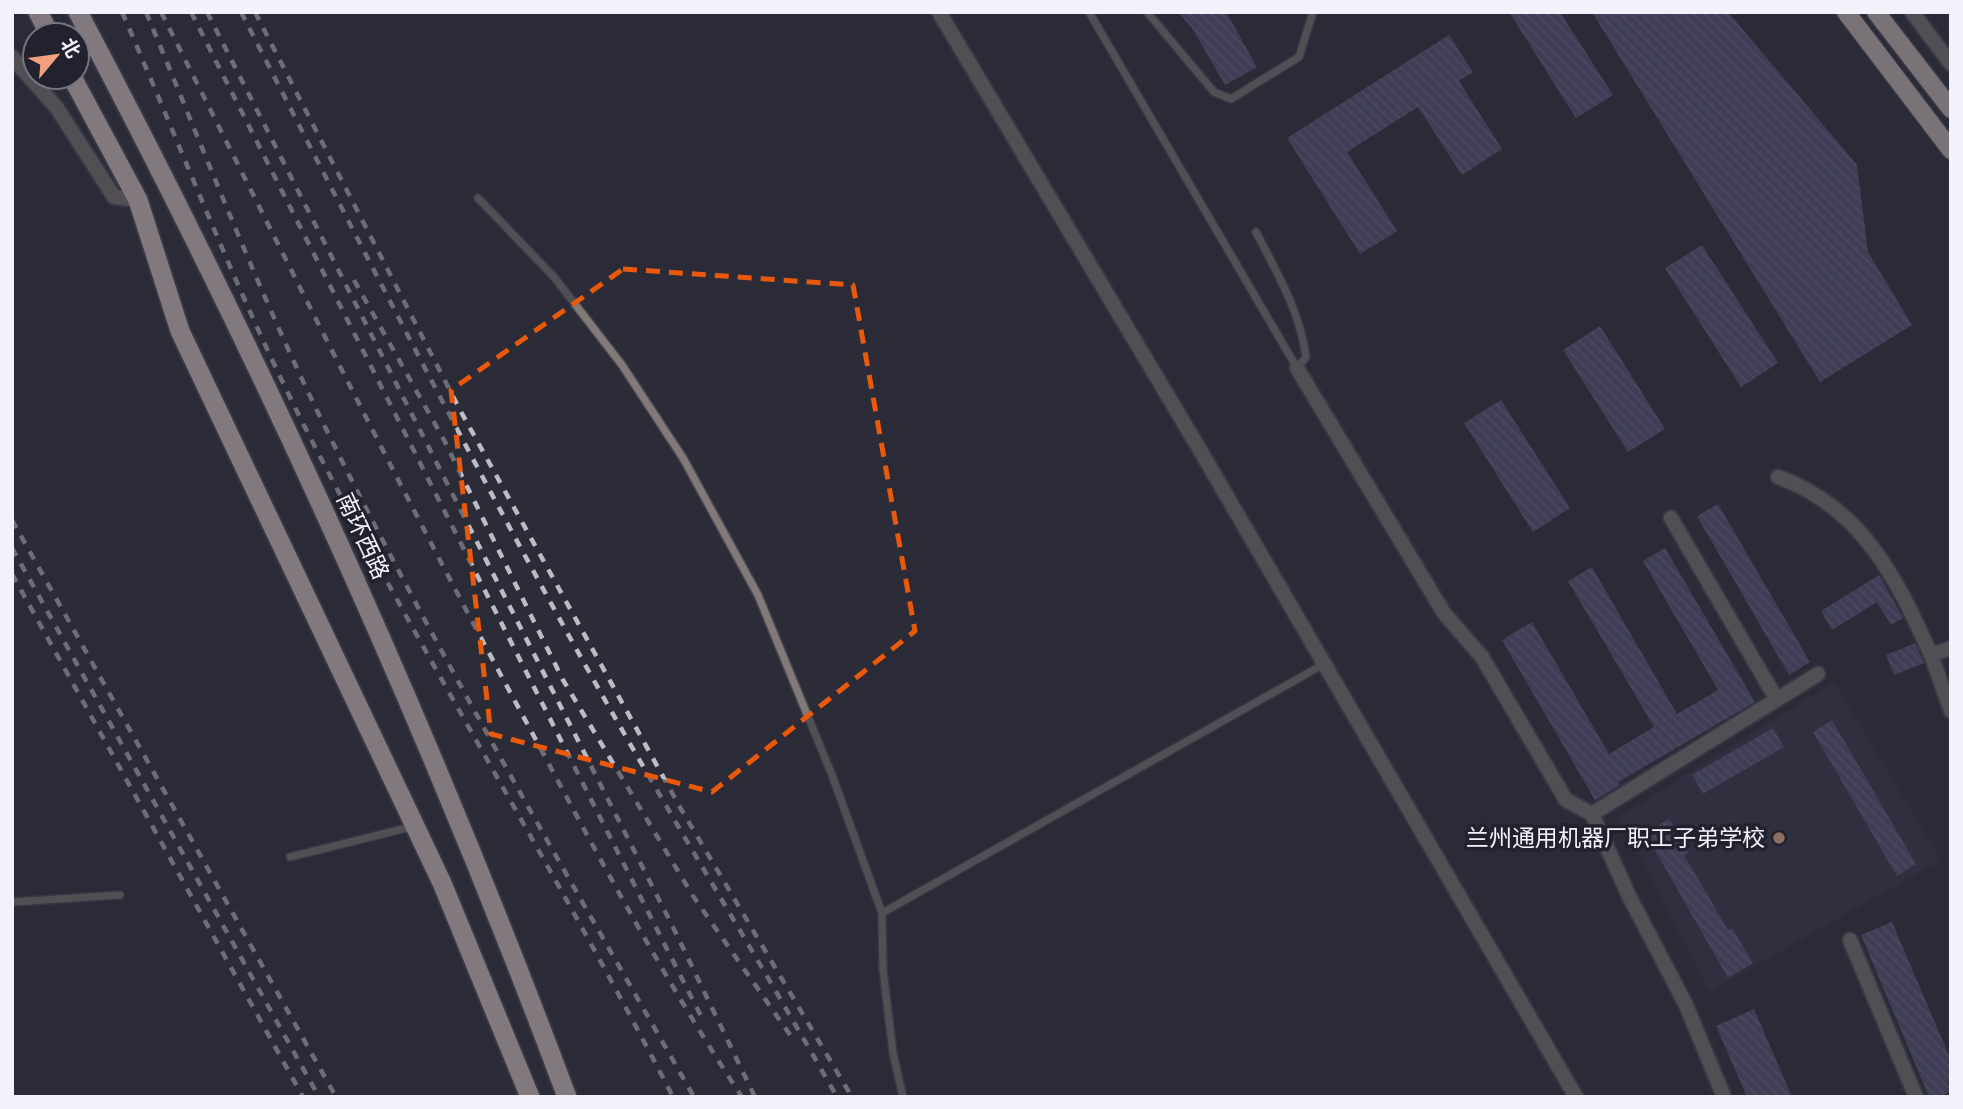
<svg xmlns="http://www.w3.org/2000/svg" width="1963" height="1109" viewBox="0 0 1963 1109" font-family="'Space Grotesk','Noto Sans SC',sans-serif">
<defs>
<pattern id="building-back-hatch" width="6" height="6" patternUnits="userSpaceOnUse" patternTransform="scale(1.75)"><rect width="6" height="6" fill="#55547b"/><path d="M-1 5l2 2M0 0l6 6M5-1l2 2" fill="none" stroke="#6e6d8f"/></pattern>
</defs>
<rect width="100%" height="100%" fill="#2c2b38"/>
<path fill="#363447" d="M1834,682L1941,860L1710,991L1619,817Z"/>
<path fill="url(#building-back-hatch)" d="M1178,12H1226L1257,67L1225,85L1192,28Z
M1509,12H1560L1613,95L1576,118Z
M1592,12H1728L1857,165L1868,252L1912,325L1820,382Z
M1449,35L1473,72L1459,81L1502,149L1462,175L1418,107L1347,152L1397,231L1360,254L1287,138Z
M1702,245L1778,363L1741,387L1665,268Z
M1600,326L1665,429L1628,452L1563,350Z
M1501,400L1570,508L1533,532L1464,423Z
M1718,504L1810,662L1789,675L1697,516Z
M1665,548L1755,702L1618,782L1620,785L1595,800L1502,640L1532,622L1609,754L1654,727L1568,581L1592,567L1677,714L1718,690L1643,561Z
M1879,575L1903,618L1891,625L1877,602L1832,630L1821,611Z
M1915,643L1924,663L1894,675L1886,655Z
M1832,720L1916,864L1897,876L1813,732Z
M1773,728L1784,747L1703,794L1692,775Z
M1669,819L1689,853L1684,855L1728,930L1732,928L1753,963L1728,978L1645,833Z
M1892,922L1951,1060V1092L1939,1097H1929L1861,935Z
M1754,1009L1792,1097H1747L1716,1026Z"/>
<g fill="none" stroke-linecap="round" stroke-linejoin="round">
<defs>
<path id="service" d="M1089,12L1297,368L1306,357C1300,311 1277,273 1256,232
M1147,12L1214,92L1231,99L1299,57L1313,12
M478,198L554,277L622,365L683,458L758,595L832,775L882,913L883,970L893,1053L903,1097
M290,857L411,827
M12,902L120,895
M882,913L1324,664"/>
<path id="minor" d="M939,12L1200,450L1576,1097
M1912,12L1951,64
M12,57L57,108L114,197L138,200
M1297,368L1444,613L1482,657L1566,800L1592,814
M1778,477C1862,507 1897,579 1931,655
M1671,518L1777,700
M1951,648L1931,655L1951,711
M1850,940L1916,1097
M1724,1097L1686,1005L1629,896L1592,814L1818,674"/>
<path id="primary" d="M1846,12L1951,150
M1876,12L1951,109"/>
<path id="trunk" d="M38,12L50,35
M78,12C264,363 428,725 567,1097
M72,77L138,200L180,331L442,883L530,1097"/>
</defs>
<use href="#service" stroke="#484753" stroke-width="10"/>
<use href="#minor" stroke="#484753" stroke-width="18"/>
<use href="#primary" stroke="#484753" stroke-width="21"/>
<use href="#trunk" stroke="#484753" stroke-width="23"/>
<use href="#service" stroke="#827a77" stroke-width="7"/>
<use href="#minor" stroke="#827a77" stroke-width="14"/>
<use href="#primary" stroke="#d8c8c2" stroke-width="18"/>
<use href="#trunk" stroke="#e9d8d0" stroke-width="19"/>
<path stroke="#bcbcc5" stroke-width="4.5" stroke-dasharray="9 9" stroke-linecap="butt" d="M122,12C185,156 241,304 313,443C427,664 559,876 673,1097
M146,12C205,153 260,296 328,433C440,659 569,878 694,1097
M161,12C282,251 401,492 529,727C596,852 663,978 742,1097
M191,12L702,1018
M207,12L672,925L755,1097
M241,12C353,230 464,448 583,661C665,808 754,951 837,1097
M255,12L460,410L681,809L852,1097
M354,280L444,440L563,680L693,896L793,1039
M12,520L336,1097
M12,548L319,1097
M12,574L303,1097"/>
</g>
<path d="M0 0H1963V1109H0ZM623,269L853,285L915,631L712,792L491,734L451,390Z" fill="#2c2b38" fill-opacity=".55" fill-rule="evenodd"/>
<path fill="none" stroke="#e8590c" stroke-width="5" stroke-dasharray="14 9" stroke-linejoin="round" d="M623,269L853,285L915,631L712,792L491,734L451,390Z"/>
<circle fill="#8d6e63" stroke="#22212e" stroke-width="2.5" cx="1779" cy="838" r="7"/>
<g text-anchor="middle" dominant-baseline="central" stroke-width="7" stroke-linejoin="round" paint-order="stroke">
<g font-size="23" fill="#f2f2fa" stroke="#22212e">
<text transform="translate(363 536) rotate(65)">南环西路</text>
</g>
<g font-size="23" fill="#f2f2fa" stroke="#22212e" text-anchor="end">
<text x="1765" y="838">兰州通用机器厂职工子弟学校</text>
</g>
</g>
<rect width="1963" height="1109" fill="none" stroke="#f2f2fa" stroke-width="28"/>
<g transform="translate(56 56) rotate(61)"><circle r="33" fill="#22212e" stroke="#757580" stroke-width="2"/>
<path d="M0-5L12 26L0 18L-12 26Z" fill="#f2a07e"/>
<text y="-10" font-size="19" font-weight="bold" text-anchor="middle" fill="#f2f2fa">北</text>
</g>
</svg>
